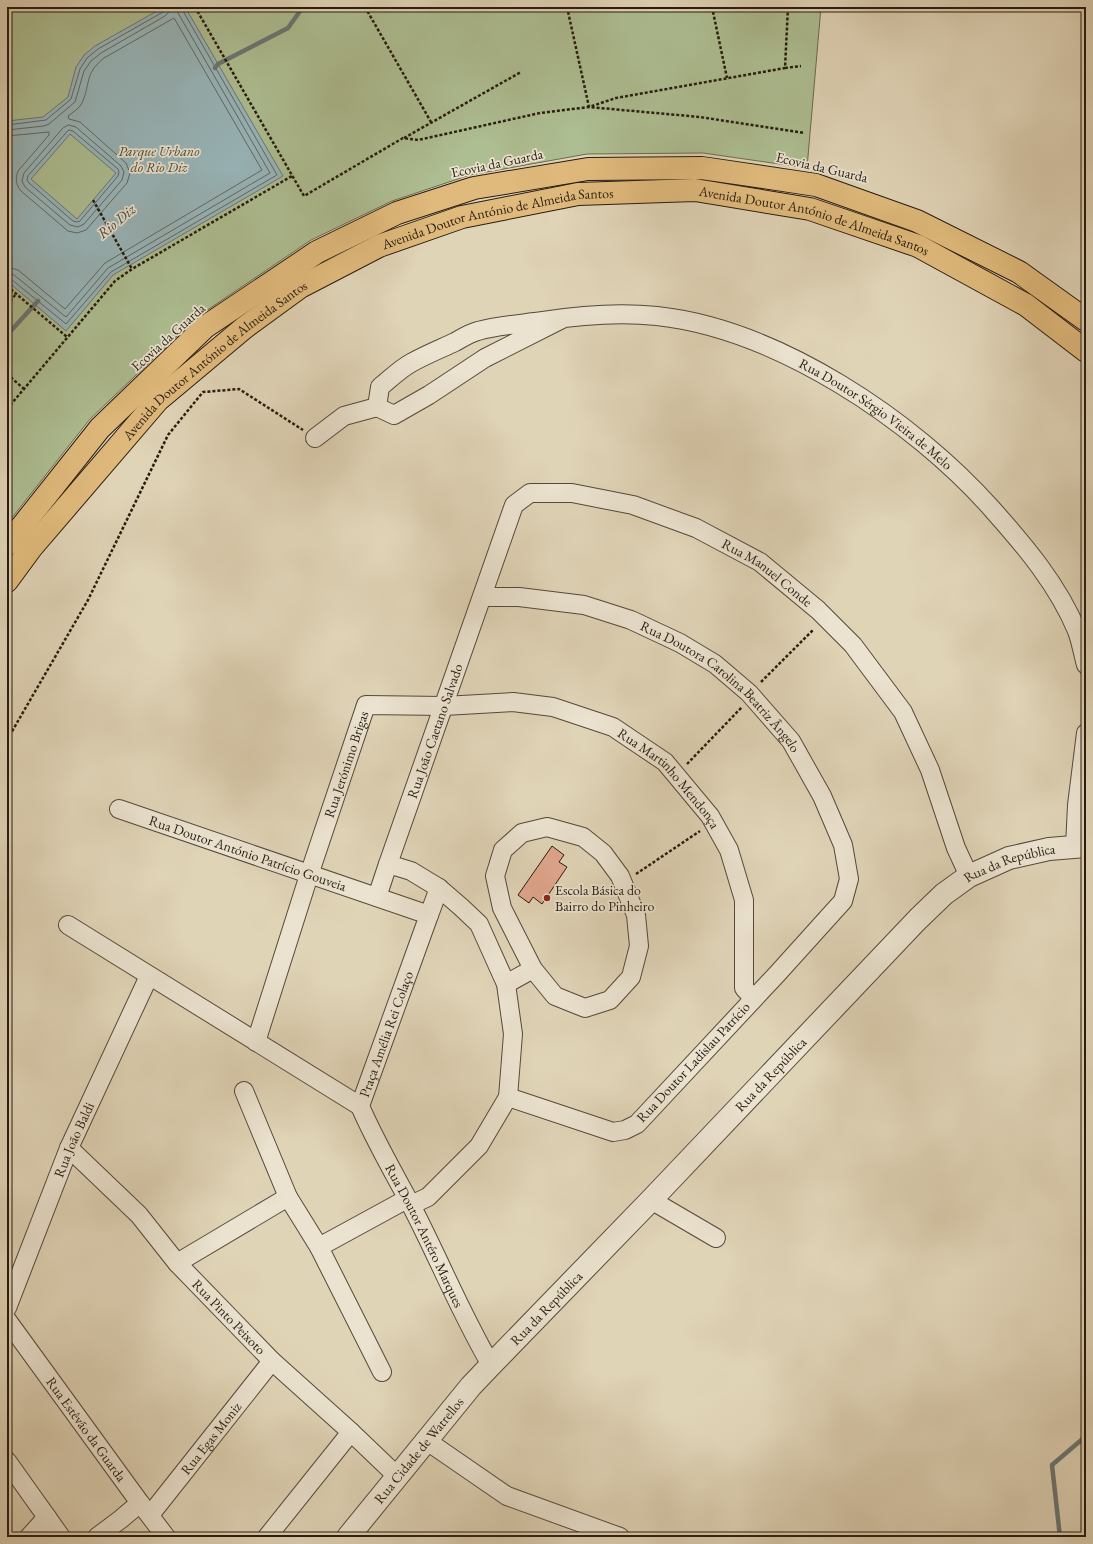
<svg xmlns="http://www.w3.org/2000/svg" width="1093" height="1544" viewBox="0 0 1093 1544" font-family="'EB Garamond',serif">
<rect width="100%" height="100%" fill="#e0d4b7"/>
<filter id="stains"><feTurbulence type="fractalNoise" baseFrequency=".005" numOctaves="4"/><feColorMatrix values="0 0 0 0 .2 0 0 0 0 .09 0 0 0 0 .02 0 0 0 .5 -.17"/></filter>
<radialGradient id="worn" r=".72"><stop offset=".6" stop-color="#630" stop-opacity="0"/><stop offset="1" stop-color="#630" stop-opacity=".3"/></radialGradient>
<path fill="#adbe92" stroke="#6a6c50" d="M7,7H821L807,168L703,153L587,154L470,175L392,201L311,240L197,317L90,419L7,524Z"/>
<path fill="#98b5b9" stroke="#6b7775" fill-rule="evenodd" d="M164,7H185L283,176L113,275L66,331L7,281V121L43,117L68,97L76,67L84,55L95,46ZM70,134L116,173L77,219L31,179Z"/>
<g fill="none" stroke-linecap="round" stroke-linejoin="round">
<path stroke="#606864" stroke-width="1" d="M7,125L46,120L71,99L80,69L87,58L98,49L163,12L165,7
M69,125L76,127L121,166L124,172L122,180L84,224L78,227L70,225L25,187L22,181L24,173L63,128Z
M7,130L44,126L49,124L75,102L84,71L91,61L101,53L165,16L169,12L170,7
M69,130L73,131L118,169L119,172L118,176L80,221L77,222L73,221L29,183L27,180L28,176Z
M7,136L49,132V135L18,171C15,178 16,185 21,191L68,231L77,233L86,230L127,183L130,173L126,163L80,122L69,119L68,116C73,112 79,109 82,103C91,83 84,74 104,58L174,18L262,170L105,263L65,309L18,270L7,267
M7,273L14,275L66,317L108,268L270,173L178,13L177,7
M7,278L11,279L66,324L111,272L277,175L183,11L182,7"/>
<path stroke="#6b7775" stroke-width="4.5" d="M215,68L218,64L288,28L303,7
M7,335L38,301
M1060,1537L1052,1465L1086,1436"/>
</g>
<path fill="#e1a88f" stroke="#271b0f" d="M7,7H28L7,12Z
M43,7H49L50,9L45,12Z
M552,846L564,855L559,862L567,867L542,904L533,897L529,903L518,895Z"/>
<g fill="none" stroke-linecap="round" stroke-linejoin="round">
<defs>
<g id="minor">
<path id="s1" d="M564,318L485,358L429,395L394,415L377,407L380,387C390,379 400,369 411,363C425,355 440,349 455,342C462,338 470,333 478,331C499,325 522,324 543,321C581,315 619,312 657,316C777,329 913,420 992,509C1025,546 1058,585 1077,631C1081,642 1083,654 1086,665"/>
<path d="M315,438L344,416L377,407"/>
<path id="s2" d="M482,597H519L584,605L631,620L680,643L715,664L749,693L791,741L822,796L843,845L849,879L843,901L778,973L637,1124L625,1130L613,1132L508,1097"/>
<path id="s3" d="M119,809L429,915L439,888"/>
<path d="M547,827L583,837L603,853L620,876L636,915L639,946L631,977L610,1000L585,1008L555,996L533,969L502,908L495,876L503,850L522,833Z"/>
<path d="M1075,847L1077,805L1086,733"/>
<path id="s4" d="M388,864L514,505L530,493H572L633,505L696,528L760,562L818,610L853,645L903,712L930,770L956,848L969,876"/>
<path d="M377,897L388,864L411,871L439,888L461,907L479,924L506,984L513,1034L508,1097L479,1146L428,1197L411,1205"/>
<path id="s5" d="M68,925L360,1106L429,915"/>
<path d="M506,984L533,969"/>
<path id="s6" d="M256,1042L309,875L366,705L444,706L513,702L553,707L613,727L665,762L710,816L729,850L744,900V988L753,998"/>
<path d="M244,1091L288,1197L319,1247L382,1372"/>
<path id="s7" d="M360,1106C375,1141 394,1173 412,1207C439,1259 461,1314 491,1365"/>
<path id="s8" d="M69,1148L139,1215L177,1263L272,1361L351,1432L398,1477"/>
<path d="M651,1200L716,1238"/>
<path d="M319,1247L407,1199"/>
<path d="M177,1263L288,1197"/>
<path id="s9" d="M7,1308L69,1148L149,976"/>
<path id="s10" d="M7,1320L140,1503L166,1537"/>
<path d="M427,1441L507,1496L620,1537"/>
<path d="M7,1461L61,1537"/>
<path id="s11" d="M150,1515L272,1361"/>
<path d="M29,1537L47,1517"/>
<path d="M97,1537L121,1519L140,1503"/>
<path d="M267,1537L351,1432"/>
</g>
<g id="tertiary">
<path id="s12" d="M348,1537L471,1386L491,1365L651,1200L918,919L944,894L969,876L1009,858L1049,849L1086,846"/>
</g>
<g id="trunk">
<path d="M7,545L100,428L205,327L317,252L397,213L474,188L588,169L702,168L816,185L917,221L1019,272L1086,320"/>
<path id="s13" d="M7,581L32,547L158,400L244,328L300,287L379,246L462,217L578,194L695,190L810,209L918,246L1026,305L1086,351"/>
</g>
</defs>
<use href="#minor" stroke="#554939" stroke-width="20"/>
<use href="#tertiary" stroke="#554939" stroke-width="24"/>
<use href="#trunk" stroke="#271b0f" stroke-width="24"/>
<path stroke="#271b0f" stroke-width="2.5" stroke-dasharray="3 2" stroke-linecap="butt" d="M195,7L304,196L403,138L418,140L540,113L589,107L616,98L785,68L788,7
M365,7L431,122
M567,7L589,107L700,117L805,133
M712,7L727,78
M785,68L801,66
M404,138L521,72
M93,200L132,269
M7,286L67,337
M7,305L16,294
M7,374L24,389
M7,409L115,281L132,269L292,176
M761,682L814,629
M7,740L88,600L168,435L203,392L239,389L303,430
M687,764L742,707
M636,874L700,831"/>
<use href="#minor" stroke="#ebe3d0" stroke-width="18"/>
<use href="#tertiary" stroke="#ebe3d0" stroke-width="22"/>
<use href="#trunk" stroke="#e0ba7c" stroke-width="22"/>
</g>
<circle fill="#8f2418" stroke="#ebe3d0" stroke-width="1.5" cx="547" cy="898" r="4"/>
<g text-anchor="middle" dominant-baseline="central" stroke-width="3.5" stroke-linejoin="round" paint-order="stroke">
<g font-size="14" font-style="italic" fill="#4f4c36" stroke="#ebe3d0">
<text x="159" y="151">Parque Urbano<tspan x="159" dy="16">do Rio Diz</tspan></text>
</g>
<g font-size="14" fill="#271b0f" stroke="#ebe3d0">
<text transform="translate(497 163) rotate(-12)">Ecovia da Guarda</text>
<text transform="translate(822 167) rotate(13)">Ecovia da Guarda</text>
<text stroke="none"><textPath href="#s13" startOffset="629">Avenida Doutor António de Almeida Santos</textPath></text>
<text stroke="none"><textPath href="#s13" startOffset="953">Avenida Doutor António de Almeida Santos</textPath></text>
<text transform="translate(168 337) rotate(-42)">Ecovia da Guarda</text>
<text stroke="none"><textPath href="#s13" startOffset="305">Avenida Doutor António de Almeida Santos</textPath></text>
<text stroke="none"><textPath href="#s1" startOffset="772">Rua Doutor Sérgio Vieira de Melo</textPath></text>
<text stroke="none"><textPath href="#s4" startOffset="656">Rua Manuel Conde</textPath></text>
<text stroke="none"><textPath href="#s2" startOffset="265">Rua Doutora Carolina Beatriz Ângelo</textPath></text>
<text stroke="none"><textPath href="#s4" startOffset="141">Rua João Caetano Salvado</textPath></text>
<text stroke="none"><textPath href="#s6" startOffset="292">Rua Jerónimo Brigas</textPath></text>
<text stroke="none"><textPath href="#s6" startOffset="682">Rua Martinho Mendonça</textPath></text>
<text stroke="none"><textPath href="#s3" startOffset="136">Rua Doutor António Patrício Gouveia</textPath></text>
<text stroke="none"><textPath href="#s12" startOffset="951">Rua da República</textPath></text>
<text stroke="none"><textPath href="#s5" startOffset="420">Praça Amélia Rei Colaço</textPath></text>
<text transform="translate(693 1062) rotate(-47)">Rua Doutor Ladislau Patrício</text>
<text stroke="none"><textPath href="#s12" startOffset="627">Rua da República</textPath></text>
<text stroke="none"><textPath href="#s9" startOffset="181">Rua João Baldi</textPath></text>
<text stroke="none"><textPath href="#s7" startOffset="145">Rua Doutor Antéro Marques</textPath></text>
<text stroke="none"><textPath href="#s12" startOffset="303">Rua da República</textPath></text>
<text stroke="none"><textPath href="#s8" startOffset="233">Rua Pinto Peixoto</textPath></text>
<text stroke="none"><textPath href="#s10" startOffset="135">Rua Estêvão da Guarda</textPath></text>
<text stroke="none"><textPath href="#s11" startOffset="98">Rua Egas Moniz</textPath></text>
<text stroke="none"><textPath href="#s12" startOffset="112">Rua Cidade de Watrellos</textPath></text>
</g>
<g font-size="14" fill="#271b0f" stroke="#ebe3d0" text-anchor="start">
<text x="555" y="890">Escola Básica do<tspan x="555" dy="16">Bairro do Pinheiro</tspan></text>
</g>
<g font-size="15" font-style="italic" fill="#494942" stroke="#ebe3d0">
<text transform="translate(116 221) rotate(-40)">Rio Diz</text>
</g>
</g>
<rect width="1093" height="1544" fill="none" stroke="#e0d4b7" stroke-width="24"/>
<rect x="8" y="8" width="1077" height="1528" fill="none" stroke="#271b0f" stroke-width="2"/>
<rect x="12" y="12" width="1069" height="1520" fill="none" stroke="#271b0f"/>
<rect width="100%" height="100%" filter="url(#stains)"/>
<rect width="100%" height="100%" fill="url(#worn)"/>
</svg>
